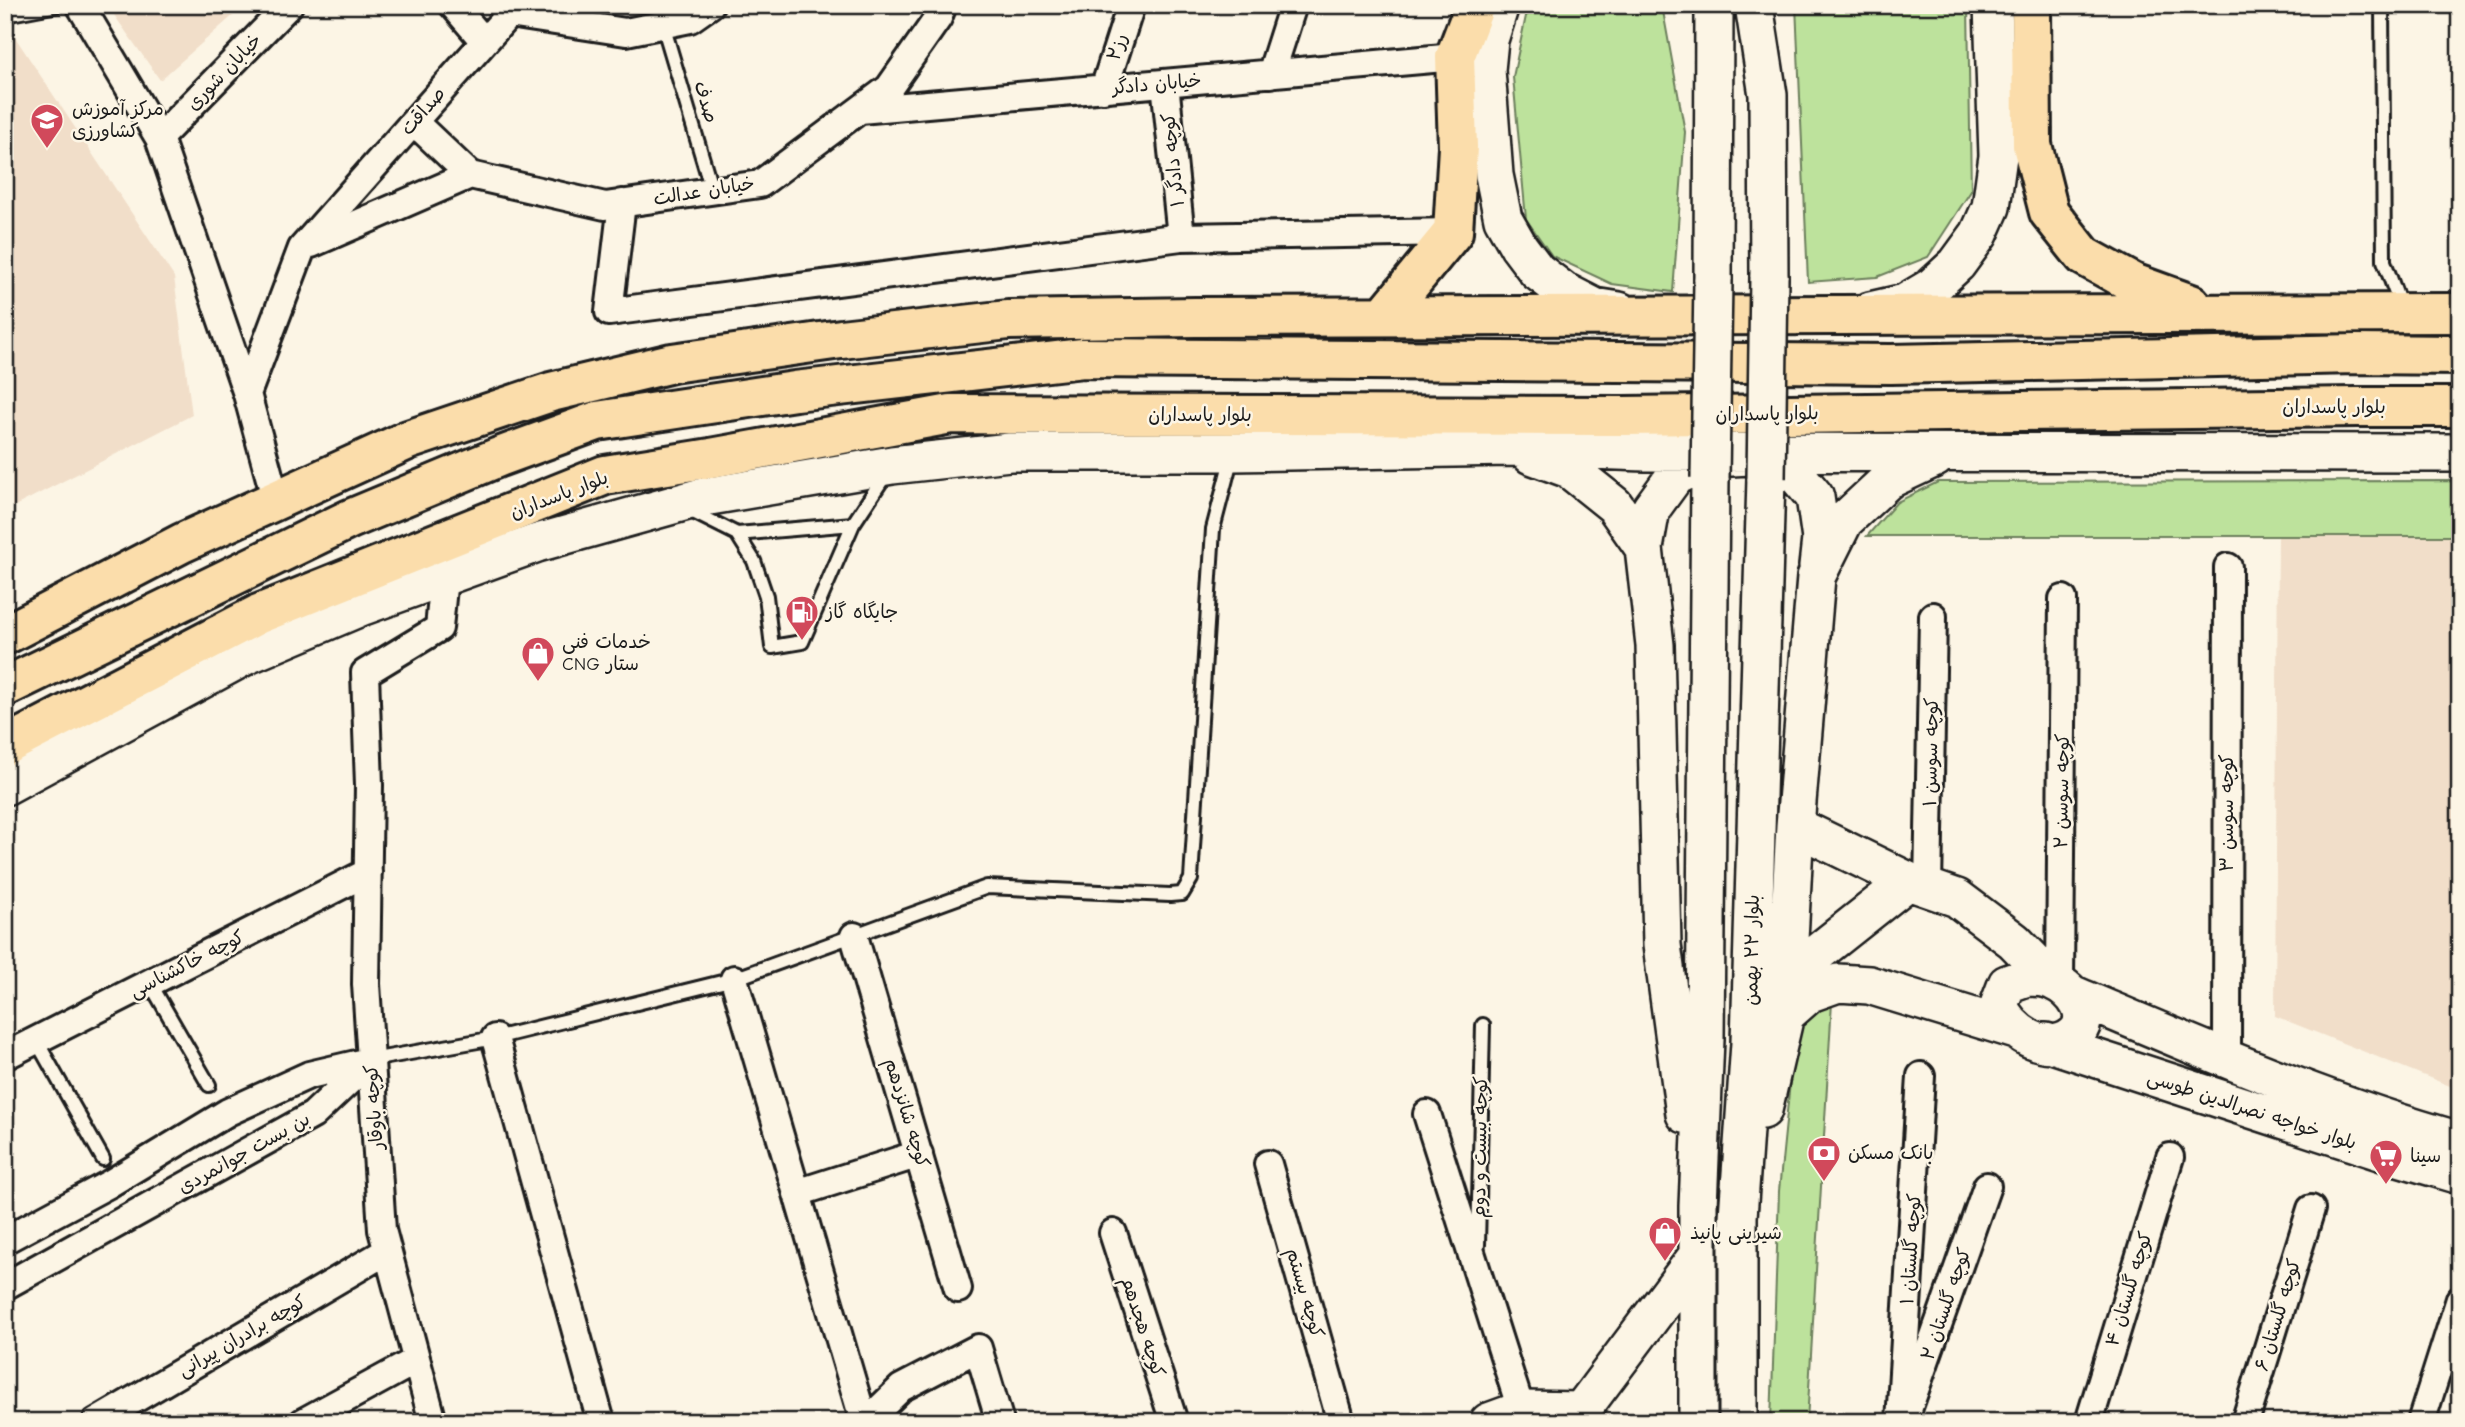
<svg xmlns="http://www.w3.org/2000/svg" width="2465" height="1427" viewBox="0 0 2465 1427" font-family="'Comic Neue','Playpen Sans Arabic',sans-serif">
<rect width="100%" height="100%" fill="#fcf5e5"/>
<filter id="ink" filterUnits="userSpaceOnUse"><feTurbulence type="fractalNoise" baseFrequency=".0143" numOctaves="2"/><feDisplacementMap in="SourceGraphic" scale="14" xChannelSelector="R" yChannelSelector="G"/><feConvolveMatrix kernelMatrix="1 2 1 2 8 2 1 2 1" color-interpolation-filters="sRGB"/></filter>
<g filter="url(#ink)">
<path fill="#f1dec9" d="M107,5H245L160,80Z
M5,22L174,277L192,415L5,511Z
M2278,535L2460,536V1090L2275,1016Z"/>
<path fill="#bde29c" stroke="#6c7f5c" stroke-width="2" d="M1539,5H1655L1663,11L1685,132L1673,292L1612,284L1552,256L1526,219L1513,77L1526,16Z
M1796,5H1968L1971,191L1928,257L1877,277L1808,282Z
M2460,481V536H1867L1897,502L1938,482Z
M1832,1002L1807,1422H1771L1779,1191L1795,1033L1816,1009Z"/>
<g fill="none" stroke-linecap="round" stroke-linejoin="round">
<defs>
<path id="lane" d="M2382,5L2384,261L2402,310
M5,15L58,5
M663,25L712,190
M687,509L737,534L754,561L766,596L772,647L802,642L853,524L886,474
M737,534L853,524
M150,983L209,1085
M36,1040L103,1159
M371,1060L495,1038L734,979L987,887L1170,895L1182,894L1191,879L1213,529L1232,456
M1478,1245L1483,1025"/>
<path id="street" d="M80,5L159,138L247,394L276,501
M453,5L484,41
M1271,74L1293,5
M1165,83L1181,237
M1104,89L1131,5
M860,110L1455,57
M414,122L470,175L605,206L760,184L889,88L938,18L943,5
M159,138L289,5
M622,203L609,312L1181,237L1453,232
M311,244L470,175
M247,394L302,248L509,14L626,32L690,19L710,5
M1928,888L1933,616
M854,936L958,1289
M734,979L864,1422
M2060,984L2063,599
M495,1038L601,1422
M5,1056L368,872
M2227,1060L2228,567
M1427,1114L1525,1422
M1268,1164L1341,1422
M797,1193L919,1154
M1113,1233L1174,1422
M5,1240L109,1184L228,1112L309,1075L369,1061
M5,1286L313,1115L371,1060
M1909,1407L1987,1186
M96,1422L387,1251
M303,1422L415,1361
M433,1422L382,1230L366,984L369,785L365,673L439,628L444,577
M866,1422L901,1388L978,1348L1000,1422
M1900,1422L1921,1076
M2089,1422L2170,1157
M2245,1422L2311,1209
M2421,1422L2460,1299"/>
<path id="secondary" d="M1500,5L1489,40L1486,70L1494,175L1503,219L1519,247L1537,271L1563,291L1594,307L1619,311
M1754,5L1768,95L1769,277
M1713,280L1714,5
M1870,311L1905,303L1932,287L1957,264L1979,234L1991,207L1998,156L1993,5
M1531,455L1569,469L1614,505L1644,548L1655,645L1662,945L1685,1114
M1644,548L1651,509L1675,476L1713,458L1750,456L1789,466L1815,497L1821,539L1818,566
M5,786L245,656L363,606L537,543L698,498L892,465L1010,452H1233L1510,447L1645,452L2460,453
M1795,826L1908,881L1957,898L2014,941L2052,980
M1770,967H1789L1811,958L1908,881
M2027,977C2036,977 2045,977 2053,981C2073,989 2096,1018 2073,1036C2046,1057 2008,1031 1999,1005L2007,984Z
M2074,995C2200,1048 2327,1104 2460,1141
M1785,1015L1810,993L1838,983L1869,985L2016,1030
M2046,1042L2392,1155L2460,1175
M1763,1110L1785,1015L1795,826L1816,577L1844,521L1888,480L1935,458
M1581,1411L1698,1255
M1489,1422L1522,1410L1581,1411
M1698,1422V1206L1705,1039L1710,478
M1738,1422V1217L1750,1043L1766,478"/>
<path id="primary" d="M2031,5L2032,145L2049,212L2084,256L2133,283L2191,304
M1384,316L1453,232L1458,147L1455,57L1475,5
M5,635L182,543L408,440L551,392L672,363L841,339L1008,320L1195,317L2460,313
M5,687L350,519L499,457L597,421L795,391L1083,358L1891,364L2356,354L2460,355
M5,746L259,614L605,475L711,458L951,414L1624,416L2357,407H2460"/>
</defs>
<use href="#lane" stroke="#1c1c1c" stroke-width="18"/>
<use href="#street" stroke="#1c1c1c" stroke-width="32"/>
<use href="#secondary" stroke="#1c1c1c" stroke-width="42"/>
<use href="#primary" stroke="#1c1c1c" stroke-width="44"/>
<use href="#lane" stroke="#fcf5e5" stroke-width="12"/>
<use href="#street" stroke="#fcf5e5" stroke-width="26"/>
<use href="#secondary" stroke="#fcf5e5" stroke-width="37"/>
<use href="#primary" stroke="#fbddab" stroke-width="38"/>
<defs>
<path id="secondary-bridge" d="M1710,478L1713,280
M1766,478L1769,277"/>
</defs>
<use href="#secondary-bridge" stroke="#1c1c1c" stroke-width="42" stroke-linecap="butt"/>
<use href="#secondary-bridge" stroke="#fcf5e5" stroke-width="37"/>
</g>
</g>
<defs>
<symbol id="university-pin" viewBox="-11 -11 22 30"><path d="M0 17L-7.5 6A9.5 9.5 0 1 1 7.5 6Z" fill="#d1495b" stroke="#fcf5e5"/><path d="M0-5L7-2L0 1L-7-2ZM-4 1L0 2.5L4 1V4Q0 6-4 4Z" fill="#fff"/></symbol>
<symbol id="fuel-pin" viewBox="-11 -11 22 30"><path d="M0 17L-7.5 6A9.5 9.5 0 1 1 7.5 6Z" fill="#d1495b" stroke="#fcf5e5"/><path d="M-5.5-6h7V0h2V4h1.3V-2.5L3-4.5l.8-.8L6-3V5H2.5V1h-1V6h-7ZM-4.2-4.7v3.2H.2V-4.7Z" fill="#fff"/></symbol>
<symbol id="shop-pin" viewBox="-11 -11 22 30"><path d="M0 17L-7.5 6A9.5 9.5 0 1 1 7.5 6Z" fill="#d1495b" stroke="#fcf5e5"/><path d="M-5-2.5h2.3a2.7 3.5 0 0 1 5.4 0H5L5.5 6h-11ZM-1.5-2.5h3a1.5 2.3 0 0 0-3 0Z" fill="#fff"/></symbol>
<symbol id="bank-pin" viewBox="-11 -11 22 30"><path d="M0 17L-7.5 6A9.5 9.5 0 1 1 7.5 6Z" fill="#d1495b" stroke="#fcf5e5"/><path d="M-6-4H6V4H-6ZM0-2.3a2.3 2.3 0 1 0 0 4.6a2.3 2.3 0 1 0 0-4.6Z" fill="#fff"/></symbol>
<symbol id="supermarket-pin" viewBox="-11 -11 22 30"><path d="M0 17L-7.5 6A9.5 9.5 0 1 1 7.5 6Z" fill="#d1495b" stroke="#fcf5e5"/><path d="M-6-5.5h2.5l.6 2H6L4.5 2H-2.5L-4.4-4H-6ZM-1.5 3.2a1.3 1.3 0 1 0 .1 0ZM3 3.2a1.3 1.3 0 1 0 .1 0Z" fill="#fff"/></symbol>
</defs>
<g fill-rule="evenodd">
<use href="#university-pin" x="28" y="101" width="38" height="52"/>
<use href="#fuel-pin" x="783" y="593" width="38" height="52"/>
<use href="#shop-pin" x="519" y="634" width="38" height="52"/>
<use href="#bank-pin" x="1805" y="1134" width="38" height="52"/>
<use href="#supermarket-pin" x="2367" y="1137" width="38" height="52"/>
<use href="#shop-pin" x="1646" y="1214" width="38" height="52"/>
</g>
<g text-anchor="middle" dominant-baseline="central" stroke-width="5" stroke-linejoin="round" paint-order="stroke">
<g font-size="19" fill="#1c1c1c" stroke="#fcf5e5">
<text transform="translate(1117 47) rotate(-72)">رز۲</text>
<text transform="translate(224 72) rotate(-46)">خیابان شوری</text>
<text transform="translate(1157 84) rotate(-5)">خیابان دادگر</text>
<text transform="translate(706 102) rotate(74)">صدف</text>
<text transform="translate(423 111) rotate(-49)">صداقت</text>
<text transform="translate(1173 160) rotate(-96)">کوچه دادگر ۱</text>
<text transform="translate(704 191) rotate(-9)">خیابان عدالت</text>
<text x="2334" y="407">بلوار پاسداران</text>
<text transform="translate(1767 414) rotate(-1)">بلوار پاسداران</text>
<text x="1200" y="415">بلوار پاسداران</text>
<text transform="translate(559 495) rotate(-21)">بلوار پاسداران</text>
<text transform="translate(1931 752) rotate(-89)">کوچه سوسن ۱</text>
<text transform="translate(2062 791) rotate(-89)">کوچه سوسن ۲</text>
<text transform="translate(2227 813) rotate(-90)">کوچه سوسن ۳</text>
<text transform="translate(1752 950) rotate(-89)">بلوار ۲۲ بهمن</text>
<text transform="translate(187 964) rotate(-27)">کوچه خاکشناسی</text>
<text transform="translate(374 1107) rotate(-94)">کوچه باوقار</text>
<text transform="translate(2252 1110) rotate(18)">بلوار خواجه نصرالدین طوسی</text>
<text transform="translate(907 1113) rotate(73)">کوچه شانزدهم</text>
<text transform="translate(1480 1147) rotate(-89)">کوچه بیست و دوم</text>
<text transform="translate(244 1153) rotate(-29)">بن بست جوانمردی</text>
<text transform="translate(1911 1249) rotate(-86)">کوچه گلستان ۱</text>
<text transform="translate(2129 1289) rotate(-73)">کوچه گلستان ۴</text>
<text transform="translate(1305 1293) rotate(74)">کوچه بیستم</text>
<text transform="translate(1946 1304) rotate(-71)">کوچه گلستان ۲</text>
<text transform="translate(2278 1315) rotate(-73)">کوچه گلستان ۶</text>
<text transform="translate(1143 1327) rotate(72)">کوچه هجدهم</text>
<text transform="translate(242 1336) rotate(-30)">کوچه برادران پیرانی</text>
</g>
<g font-size="19" fill="#1c1c1c" stroke="#fcf5e5" text-anchor="start">
<text x="72" y="109">مرکز آموزش<tspan x="72" dy="22">کشاورزی</tspan></text>
<text x="826" y="612">جایگاه گاز</text>
<text x="562" y="642">خدمات فنی‌<tspan x="562" dy="22">CNG ستار</tspan></text>
<text x="1848" y="1153">بانک مسکن</text>
<text x="2410" y="1156">سینا</text>
<text x="1690" y="1233">شیرینی پانیذ</text>
</g>
</g>
<rect width="2465" height="1427" fill="none" stroke="#fcf5e5" stroke-width="28"/>
<rect x="14" y="14" width="2437" height="1399" fill="none" stroke="#1c1c1c" stroke-width="2.5" filter="url(#ink)"/>
</svg>
